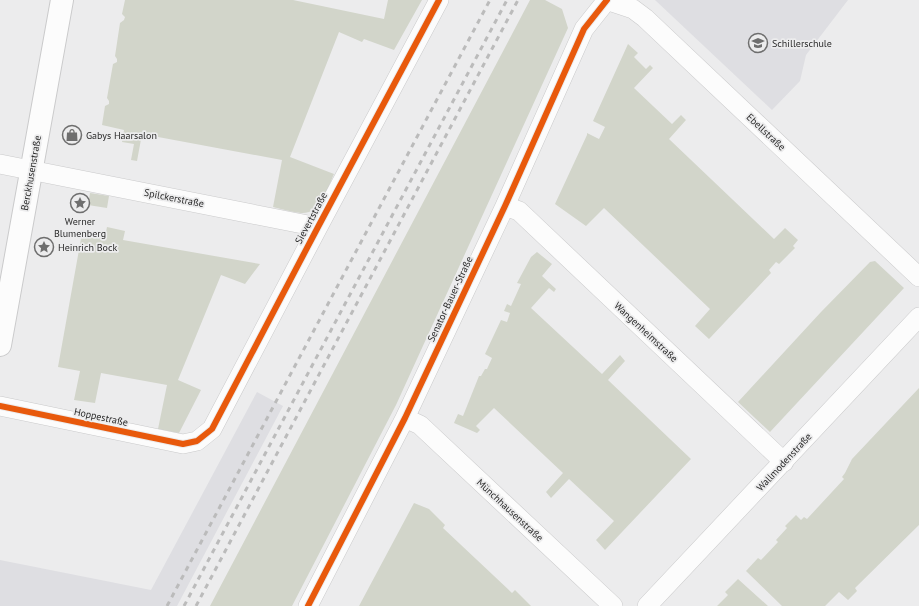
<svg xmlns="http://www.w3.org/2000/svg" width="919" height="606" viewBox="0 0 919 606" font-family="'PT Sans',sans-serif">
<rect width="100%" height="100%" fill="#ececed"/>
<path fill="#dedee2" d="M655,0H848L806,55L800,81L772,110Z
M257,392L283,406L177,606H0V560L151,590Z"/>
<path fill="#d2d5ca" d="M125,0H293L384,19L388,0H422L394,50L364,39L362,42L339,32L290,157L334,174C327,189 322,214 301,213C292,212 282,209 273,207L282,160L142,134L137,161L131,160L134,144L122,142L124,130L102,125L105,106L109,104V101L107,98L113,64L117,62V59L115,56L120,23L124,20L125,17L122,14Z
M530,0H545L562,9L568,28L396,405L292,606H210Z
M628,44L638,53L634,57L646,69L650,65L653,68L634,88L672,124L681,115L686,120L669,139L774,239L785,228L798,240L793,246L795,248L779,264L776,262L769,270L771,273L709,339L695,326L710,309L604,208L586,226L555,204L587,135V133L599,139L605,127L593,121Z
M90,193L109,196L107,208L88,205Z
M107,227L125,231L123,240L260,264L245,284L221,275L178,380L201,390L179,433L158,429L167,385L101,373L95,403L74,400L80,371L58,367L82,233L105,237Z
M537,252L552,264L542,276L556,289L554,292L549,288L531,308L602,374L620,355L625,361L608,380L691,459L605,550L596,540L614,521L569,479L551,498L546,492L563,473L494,408L476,426L480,430L477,433L454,423L458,414L463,416L479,376H481L485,369H487L492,358L485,354L501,320L507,322L510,313L504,311L507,304L511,306L521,284L517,283L531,257Z
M875,261L904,288L770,432L738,402L821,312L870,262Z
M919,388V525L855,588L857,591L848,600L839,592L825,606H782L746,571L758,558L761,560L778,542L776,540L787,528L785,526L796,515L801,520L804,517L807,519L844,479L842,477L845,473L852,459Z
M414,503L429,509L445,525L443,528L512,593L515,590L531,606H359Z
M738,579L768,606H717L728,595L725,592Z"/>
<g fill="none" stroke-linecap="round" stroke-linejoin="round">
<defs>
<path id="minor" d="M606,0L633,9L645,18L919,277
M0,164L318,227
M505,206L519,211L784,462
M0,406L183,444L197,441L212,429L318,227L439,0
M405,418L420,425L613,606
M308,606L405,418L505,206L584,29L607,0
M647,606L919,317"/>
<path id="tertiary" d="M0,345L62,0"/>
</defs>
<use href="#minor" stroke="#cacacb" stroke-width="20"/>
<use href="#tertiary" stroke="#cacacb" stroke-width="24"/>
<use href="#minor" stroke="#fcfcfc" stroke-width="19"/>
<use href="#tertiary" stroke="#fcfcfc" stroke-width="22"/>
<path stroke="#bbb" stroke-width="3" stroke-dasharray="5 5" stroke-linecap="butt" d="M167,606L490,0
M184,606L507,0
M196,606L518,0"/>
<defs>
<path id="cycleway" d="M0,406L183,444L197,441L212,429L318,227L439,0
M308,606L405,418L505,206L584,29L607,0"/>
</defs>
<use href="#cycleway" stroke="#ececed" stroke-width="8"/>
<use href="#cycleway" stroke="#e8590c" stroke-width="6"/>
</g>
<defs>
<symbol id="school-ring" viewBox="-11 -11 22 22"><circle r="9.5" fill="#ececed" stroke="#6e6e6e" stroke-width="1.5"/><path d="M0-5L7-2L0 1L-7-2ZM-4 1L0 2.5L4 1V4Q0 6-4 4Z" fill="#6e6e6e"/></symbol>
<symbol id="shop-ring" viewBox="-11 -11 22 22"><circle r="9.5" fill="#ececed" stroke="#6e6e6e" stroke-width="1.5"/><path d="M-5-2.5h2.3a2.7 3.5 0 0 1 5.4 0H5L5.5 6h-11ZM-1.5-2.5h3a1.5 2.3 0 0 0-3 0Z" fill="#6e6e6e"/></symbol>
<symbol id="sight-ring" viewBox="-11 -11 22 22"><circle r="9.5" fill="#ececed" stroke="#6e6e6e" stroke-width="1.5"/><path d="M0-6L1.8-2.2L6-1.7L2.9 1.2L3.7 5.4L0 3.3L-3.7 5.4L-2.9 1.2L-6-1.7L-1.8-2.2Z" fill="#6e6e6e"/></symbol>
</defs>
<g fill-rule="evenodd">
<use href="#school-ring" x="747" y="32" width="22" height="22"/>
<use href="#shop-ring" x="61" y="124" width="22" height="22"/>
<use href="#sight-ring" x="69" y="192" width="22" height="22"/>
<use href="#sight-ring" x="33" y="236" width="22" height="22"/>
</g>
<g text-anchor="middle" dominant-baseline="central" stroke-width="3.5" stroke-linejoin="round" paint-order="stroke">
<g font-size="10" fill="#2a2a2a" stroke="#ececed" text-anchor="start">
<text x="772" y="43">Schillerschule</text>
<text x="86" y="135">Gabys Haarsalon</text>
<text x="80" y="221" text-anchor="middle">Werner<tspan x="80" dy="12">Blumenberg</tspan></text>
<text x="58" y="247">Heinrich Bock</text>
</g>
<g font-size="10" fill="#2a2a2a" stroke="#ececed">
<text transform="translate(766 132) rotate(43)">Ebellstraße</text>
<text transform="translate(31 173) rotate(-80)">Berckhusenstraße</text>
<text transform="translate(174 198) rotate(11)">Spilckerstraße</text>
<text transform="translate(311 218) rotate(-62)">Sievertstraße</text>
<text transform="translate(450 299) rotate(-65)">Senator-Bauer-Straße</text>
<text transform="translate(646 332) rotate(43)">Wangenheimstraße</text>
<text transform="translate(101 417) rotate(12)">Hoppestraße</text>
<text transform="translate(784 462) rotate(-47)">Wallmodenstraße</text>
<text transform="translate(510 510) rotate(43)">Münchhausenstraße</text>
</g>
</g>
</svg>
